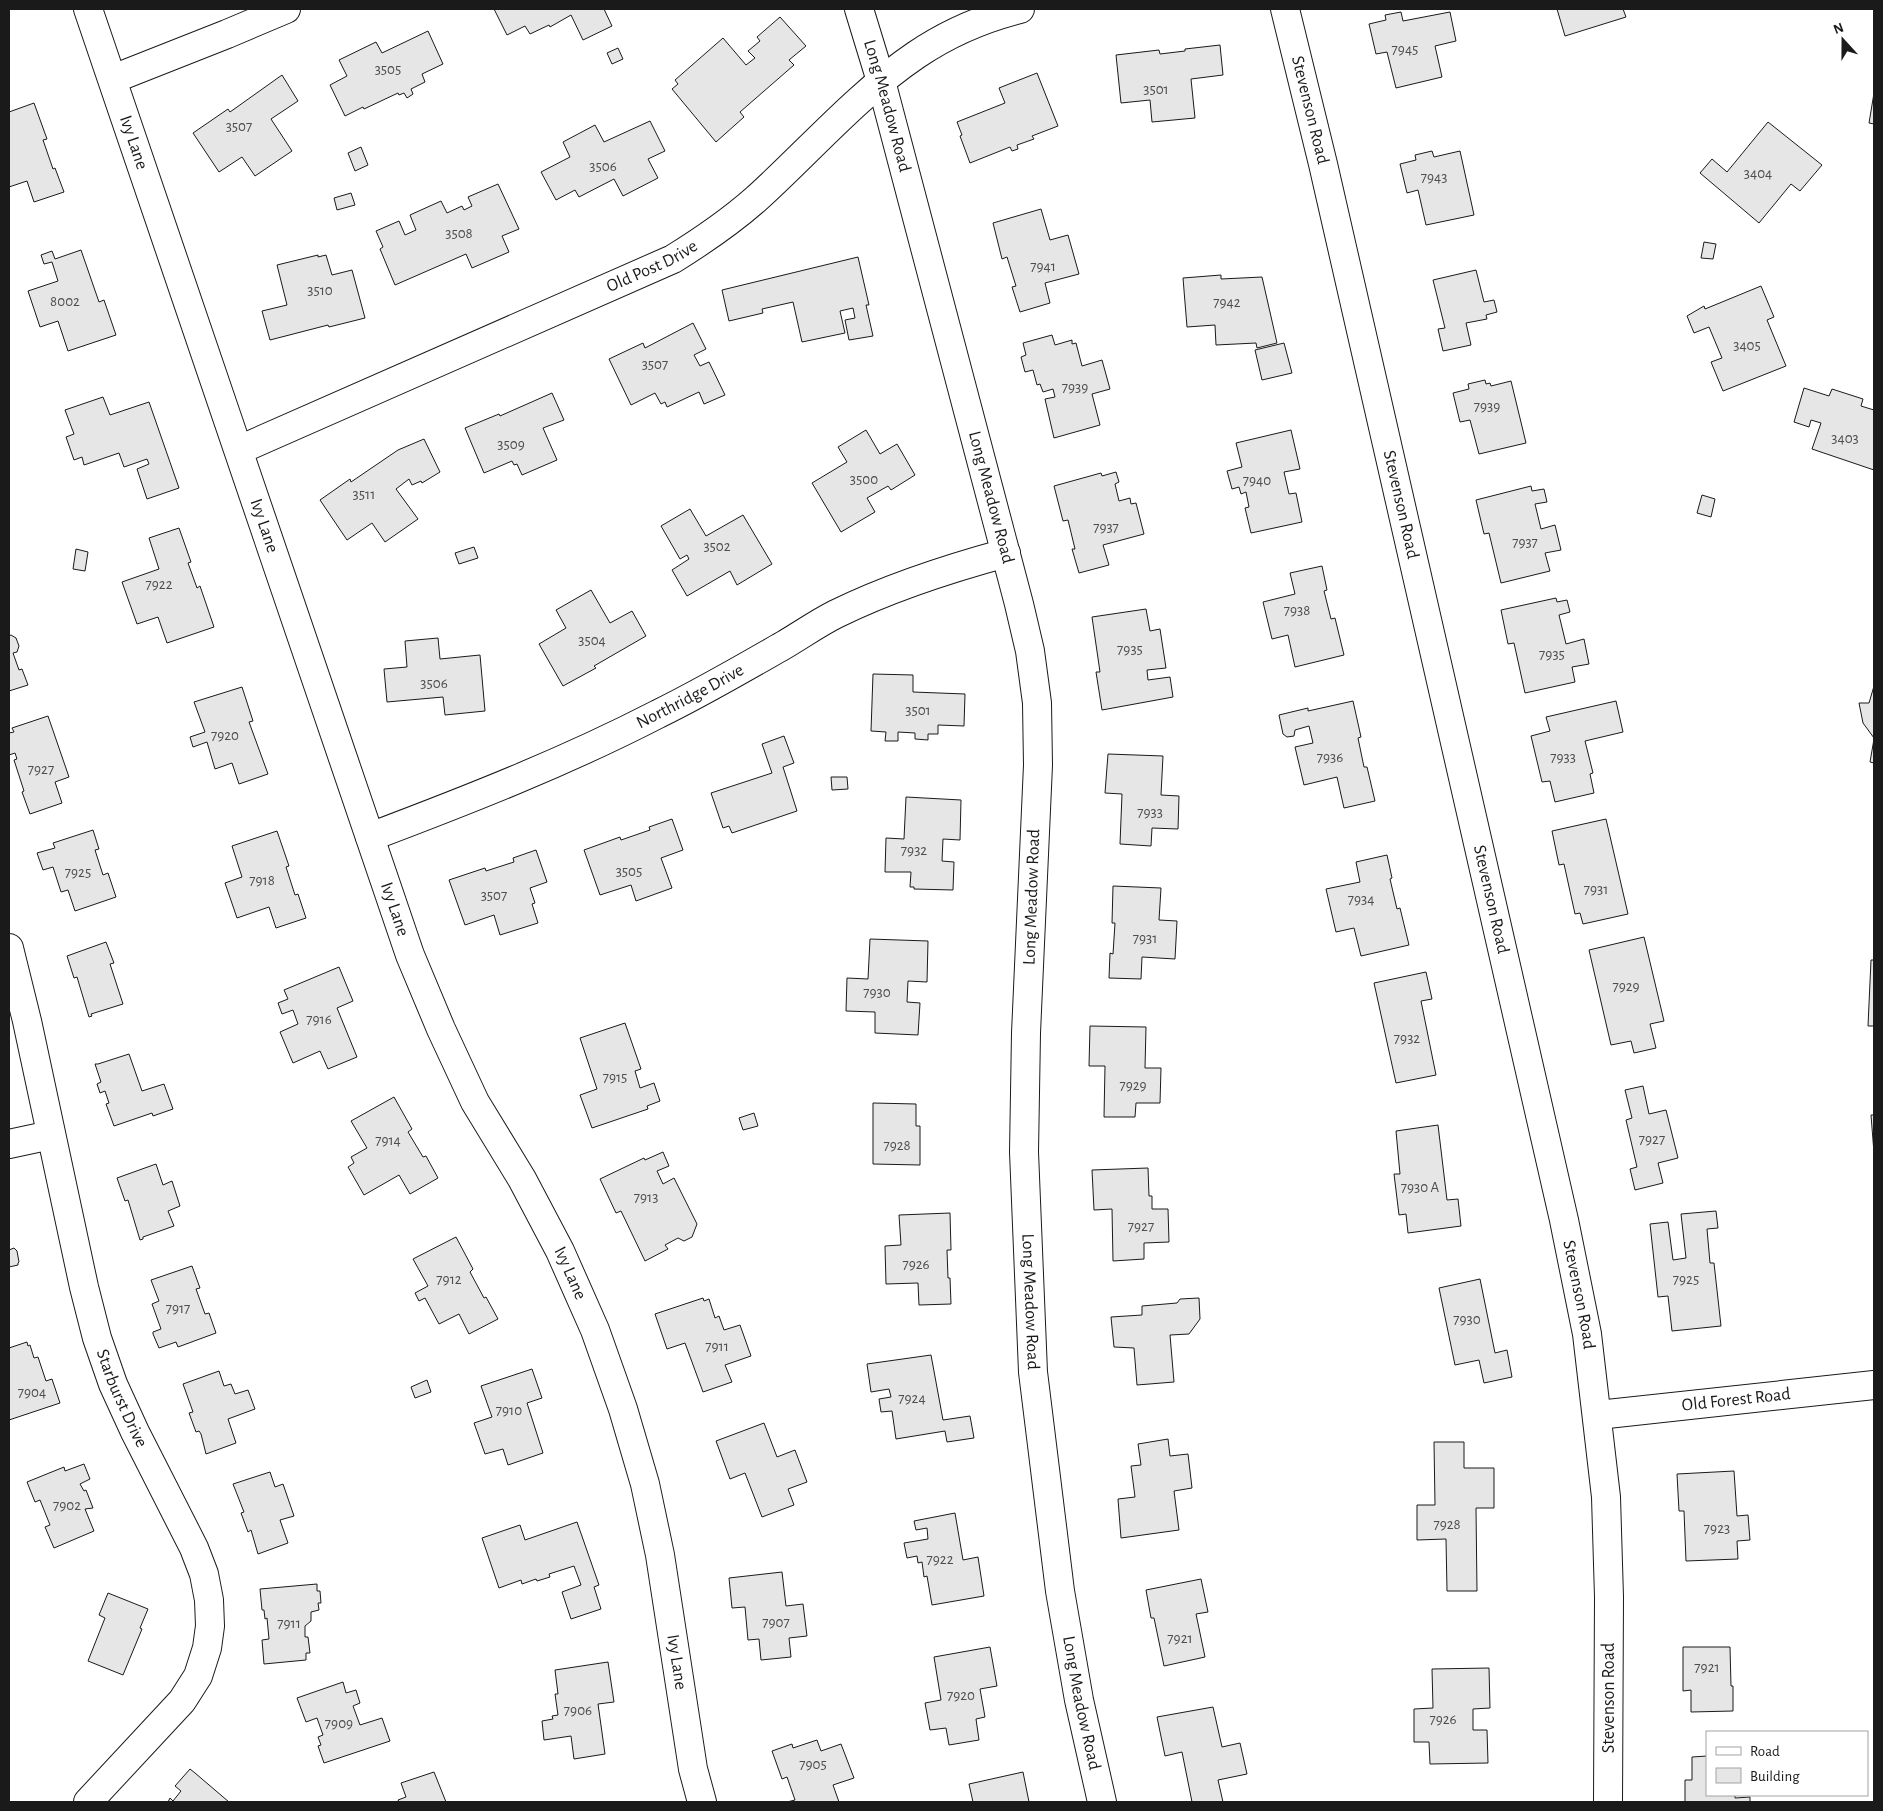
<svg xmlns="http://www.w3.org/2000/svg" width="1883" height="1811" viewBox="0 0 1883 1811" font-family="'Alegreya Sans',sans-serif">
<rect width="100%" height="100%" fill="#fff"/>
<path fill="#e6e6e6" stroke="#1a1a1a" d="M494,9H604L612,26L583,40L571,15L550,27L549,25L530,34L525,26L507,35Z
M1557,9H1623L1626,17L1565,36Z
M1401,12L1403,21L1450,12L1456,41L1435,46L1442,77L1396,88L1387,52L1376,54L1369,24L1386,20L1385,15Z
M780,17L806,46L789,60L794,65L740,112L744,117L716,142L672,89L678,84L675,80L723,38L746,65L755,58L748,51L760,41L757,37Z
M428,31L443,64L422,74L425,82L411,89L413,94L407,98L404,93L399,95L398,93L364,109L363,107L345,116L330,85L347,76L339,60L376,42L382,53Z
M1220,45L1223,75L1191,79L1195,118L1152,122L1150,100L1121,103L1116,55L1159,50L1160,54L1185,51V49Z
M618,48L623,59L612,64L607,53Z
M1037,73L1058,126L1032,136L1034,139L1017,145L1018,149L1012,151L1010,147L970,163L960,136L962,135L957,122L1005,103L999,88Z
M282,75L298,101L271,119L292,151L255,176L242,157L219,172L193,133L228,109L230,112Z
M1874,93V124L1869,123Z
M34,103L47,139L43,140L53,169L55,168L64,192L34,202L27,181L9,187V112Z
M650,121L665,151L648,159L658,178L623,196L614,179L579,197L575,190L556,200L541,172L570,157L563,142L595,125L604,142Z
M1768,122L1822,165L1800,191L1791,184L1759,223L1700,173L1712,159L1727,172Z
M361,147L368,165L355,171L348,153Z
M1432,151L1434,157L1460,151L1474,215L1426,225L1418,190L1407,193L1400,164L1416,160L1415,155Z
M498,184L519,229L502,236L509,252L472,268L466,254L395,285L380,249L383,247L376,231L399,221L405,235L416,230L410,215L441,201L447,213L462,206L464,210L472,206L468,197Z
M351,193L355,205L337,210L334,198Z
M1041,209L1050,240L1068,235L1079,274L1045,283L1050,303L1020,312L1012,287L1016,286L1007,257L1002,259L993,223Z
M1704,242L1716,244L1713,259L1701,258Z
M81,250L99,302L104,300L116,335L68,351L58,321L40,327L28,291L58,281L52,262L44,264L41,255L52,251L55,259Z
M318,255V257L326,255L332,275L352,270L365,318L329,327L328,325L270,340L262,311L287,305L277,265Z
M858,257L869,305H866L873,336L849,340L845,320L855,318L853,308L840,311L845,333L802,342L793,302L762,309L763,313L729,321L722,290Z
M1476,270L1484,302L1494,300L1497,312L1486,315L1487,319L1466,323L1471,345L1443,351L1438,329L1445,328L1433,280Z
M1221,275V279L1262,277L1277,343L1257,348L1256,343L1216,345L1215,325L1187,327L1183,278Z
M1761,286L1774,317L1767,320L1786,366L1723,391L1711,362L1722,358L1709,327L1694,333L1687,316L1704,306L1705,309Z
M693,323L706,349L694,355L700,366L709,362L725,395L704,404L699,392L667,407L665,402L661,404L655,393L631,405L609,359L643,343L645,348Z
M1052,335L1055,345L1072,340V344L1076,343L1082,366L1102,360L1110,389L1092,394L1100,425L1054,438L1045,399L1055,397L1053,389L1043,392L1040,384L1037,385L1033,370L1025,372L1021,357L1026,355L1023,343Z
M1284,343L1292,373L1262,380L1255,350Z
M1485,380L1486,384L1490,383L1491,386L1511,381L1526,443L1479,454L1470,420L1460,422L1453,393L1469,389L1468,384Z
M1804,388L1829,396L1832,389L1863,399L1861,406L1874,410V470L1812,449L1821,423L1811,420L1809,427L1794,422Z
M552,393L564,420L543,428L557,460L522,475L517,464L514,465L512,461L484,473L465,428L499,414L500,416Z
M103,397L110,415L149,402L179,488L147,499L137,469L149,464L147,459L124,467L119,453L84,465L82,457L74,460L66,437L74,434L65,410Z
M866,430L880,454L897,444L915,475L891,490L888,486L867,498L875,512L841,532L812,483L847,462L838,447Z
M1291,430L1300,469L1284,472L1289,494L1296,493L1302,522L1251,533L1245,508L1249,507L1246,492L1241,494L1239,487L1232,489L1227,471L1242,467L1236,443Z
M424,439L440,472L422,483L421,481L412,485L409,479L396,489L418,519L385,542L372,523L347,540L320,500L350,479L351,482L398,450Z
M1116,472L1119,482L1115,484L1119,501L1130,498L1131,504L1136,503L1144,534L1103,545L1109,565L1079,573L1072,549H1075L1068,520L1063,521L1054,486L1101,473L1102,476Z
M1531,486L1532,491L1544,489L1547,502L1535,504L1541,529L1555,525L1561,550L1545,553L1550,571L1501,583L1489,533L1484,534L1476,500Z
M1702,495L1715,499L1711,517L1697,513Z
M690,509L706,536L743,515L772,564L737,585L730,571L687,596L672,570L689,559L687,555L680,559L661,526Z
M179,528L191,562L188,563L197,588L200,586L214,627L167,643L158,617L137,624L122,582L159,569L149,538Z
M474,547L478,558L459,564L455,553Z
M76,549L88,552L85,571L73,569Z
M1322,566L1327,590L1324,591L1331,619L1335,618L1344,655L1295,667L1288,635L1272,639L1263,602L1295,594L1290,573Z
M591,590L610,623L632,611L646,636L594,666L596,668L563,686L539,644L566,628L556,610Z
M1556,598L1557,602L1567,600L1570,612L1559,615L1566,644L1584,639L1589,664L1572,667L1575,682L1525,693L1514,643L1508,644L1501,610Z
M1146,609L1150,631L1160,629L1166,668L1147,670L1148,680L1170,677L1173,697L1102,710L1096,672H1100L1092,617Z
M11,635L16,638L19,646L17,652L13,653L19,670L22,669L28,685L9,691V636Z
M438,638L440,659L480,655L485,711L445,715L443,697L387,702L384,669L407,667L405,641Z
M873,674L913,675V692L965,694L964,726L938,725V734H928V740L915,739V733L898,732V741H885L886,732L871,731Z
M1874,686V738L1863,723L1859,703H1869Z
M242,687L253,721L249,722L268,774L239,784L232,763L215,769L207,742L193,747L190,737L205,732L194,702Z
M1353,701L1361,737L1358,738L1364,767H1367L1375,801L1344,808L1337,777L1304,785L1295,747L1313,743L1309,726L1295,730L1294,736L1287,737L1283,734L1279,715L1308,708V711Z
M1616,701L1623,732L1585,741L1593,773L1590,774L1594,793L1555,802L1550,781L1542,782L1531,736L1550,731L1546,717Z
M48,716L69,777L55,782L62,803L30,814L22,792L24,791L14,760L17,759L15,753L9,755V733L14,732L12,728Z
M784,736L794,763L783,767L797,811L732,833L729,826L723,828L711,793L772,773L762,744Z
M1874,739V763L1870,762Z
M1108,754L1163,756L1161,795L1179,796L1178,829L1152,828L1151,846L1120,844L1122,794L1105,793Z
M831,777H847L848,789L832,790Z
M906,797L961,800L960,840L943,839L942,861L954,862L953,890L914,889V887H910L911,872H885L886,838L904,839Z
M672,819L683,850L661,858L672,888L636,901L631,885L600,895L584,850L620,837L621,840L650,830L649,827Z
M1606,819L1628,914L1583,924L1580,913L1575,914L1564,864L1559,865L1552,831Z
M93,830L99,849L95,850L103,875L108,873L116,897L75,911L68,890L61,892L53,867L43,870L37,853L55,848L53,843Z
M277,831L289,866L286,867L295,895L298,894L306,918L276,928L269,907L237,918L225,883L242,877L232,846Z
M536,850L547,882L530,888L535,903L532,904L538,923L500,935L494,915L465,925L449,880L485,868L486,871L514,862L513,858Z
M1387,855L1392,878L1390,879L1397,909L1400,908L1409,945L1361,956L1354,928L1336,932L1326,889L1360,882L1356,862Z
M1113,886L1161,888L1159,920L1177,921L1175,959L1142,957L1141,979L1109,978L1110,953L1113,954L1115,923H1112Z
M1644,937L1664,1021L1650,1024L1656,1048L1634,1053L1631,1041L1611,1045L1589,950Z
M870,939L928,941L927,982L908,981L907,1002L920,1003L918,1035L875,1033V1012L846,1011L847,978L868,979Z
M106,942L114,963L110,964L123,1004L91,1014L92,1016L89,1017L77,977L74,978L67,956Z
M1871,960H1874V1026H1868Z
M339,967L353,1001L337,1008L357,1057L328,1069L320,1051L293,1063L280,1032L298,1024L293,1010L282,1014L278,1003L288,999L284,990Z
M1426,972L1432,999L1421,1001L1436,1075L1396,1083L1374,983Z
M625,1023L641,1069L635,1071L640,1088L654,1083L660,1101L647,1106L648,1109L592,1128L580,1095L597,1089L580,1038Z
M1090,1026L1146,1027L1145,1068H1161L1160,1103H1136L1135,1117H1104L1105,1066H1089Z
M129,1054L142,1091L164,1084L173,1109L153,1116L152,1113L114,1126L106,1104L109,1103L105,1091L100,1093L97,1084L101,1082L95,1064H98Z
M1643,1086L1649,1114L1666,1110L1678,1158L1658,1163L1663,1183L1635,1190L1630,1169L1637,1167L1626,1120L1632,1118L1625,1090Z
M394,1097L412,1129L408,1132L423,1157L426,1156L438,1178L410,1194L399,1175L364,1195L348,1167L354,1163L351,1157L367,1148L351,1121Z
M873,1103L916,1104V1126H920V1165L873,1164Z
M754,1113L758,1126L743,1130L739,1118Z
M1871,1115H1874V1153Z
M1438,1125L1447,1200L1458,1199L1461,1226L1408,1233L1406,1214L1399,1215L1394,1174H1400L1396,1131Z
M663,1152L669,1166L657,1171L663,1184L674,1178L697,1224L692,1237L684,1241L678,1238L665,1245L668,1249L645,1261L621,1211L616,1213L600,1179L644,1158L645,1160Z
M156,1164L163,1185L172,1181L180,1206L168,1211L174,1226L143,1237V1239L140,1240L128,1200L125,1201L117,1178Z
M1148,1168L1149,1196H1152V1209H1168L1169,1242L1144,1243V1259L1113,1261L1112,1209L1094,1210L1092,1170Z
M1716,1211L1718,1228L1707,1229L1710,1263H1714L1721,1326L1672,1331L1668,1296L1658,1297L1650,1224L1668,1222L1673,1260L1686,1258L1681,1214Z
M950,1213L951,1250H947L948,1278H950L951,1304L919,1305L918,1283L886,1284L885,1246L901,1245L899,1215Z
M456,1237L473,1269L470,1272L484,1298L486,1297L498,1319L469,1334L459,1314L439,1324L425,1298L419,1301L415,1293L428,1286L413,1259Z
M14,1248L17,1251L19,1262L18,1263V1265L9,1267V1250Z
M192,1266L200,1288L196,1289L205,1314L209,1313L216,1333L178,1347L176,1342L159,1348L153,1334V1332L161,1329L152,1304L159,1301L151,1280Z
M1480,1279L1495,1353L1507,1350L1512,1377L1484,1383L1479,1360L1455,1365L1439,1288Z
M703,1298L704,1301L709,1299L715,1318L719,1316L724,1330L740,1325L751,1356L725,1365L732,1382L703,1392L685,1343L667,1349L655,1314Z
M1199,1298L1200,1319L1189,1334L1170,1335L1174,1382L1137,1385L1134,1348L1114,1347L1111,1317L1142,1315V1306L1177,1303L1180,1299Z
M27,1342L28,1346L30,1345L34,1358L38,1357L46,1381L52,1379L60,1403L9,1420V1348Z
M931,1355L943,1420L970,1416L974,1438L947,1442L945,1431L896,1439L892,1411L881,1412L879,1399L891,1397L889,1389L871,1392L867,1364Z
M532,1369L542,1398L527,1403L543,1453L508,1465L503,1449L485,1454L474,1423L492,1417L481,1386Z
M219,1371L224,1386L231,1384L235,1394L248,1390L255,1409L228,1419L236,1443L206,1454L201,1434L199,1431L196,1432L189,1413L193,1412L183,1384Z
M427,1380L431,1392L415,1398L411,1387Z
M764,1423L777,1457L795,1450L807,1482L788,1489L794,1505L762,1517L745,1473L730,1479L716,1441Z
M1168,1439L1170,1456L1188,1454L1192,1488L1174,1491L1179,1530L1121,1538L1118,1499L1135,1497L1131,1466L1141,1465L1138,1444Z
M1434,1442H1464V1468H1494V1508H1476L1477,1591H1447L1446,1539L1417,1540V1505H1435Z
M84,1464L90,1479L80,1484L84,1491L86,1490L93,1508L85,1509L94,1531L54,1548L45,1527L50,1525L40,1500L35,1502L27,1482L64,1467L65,1471Z
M1734,1471L1737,1516L1748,1515L1750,1540L1737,1541L1738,1559L1686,1561L1684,1511H1679L1677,1474Z
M270,1472L275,1487L283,1484L294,1516L280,1520L288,1543L258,1554L251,1530L248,1532L241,1513L244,1512L233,1484Z
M955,1513L963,1560L978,1557L984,1596L932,1605L927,1576L924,1577L922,1562L918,1563L917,1556L907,1558L904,1543L928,1539L927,1528L916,1530L914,1521Z
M577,1522L599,1585L594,1587L601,1609L571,1619L562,1592L581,1585L574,1566L549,1574L550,1577L537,1581L536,1579L522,1584L521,1580L499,1588L482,1538L520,1525L525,1540Z
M782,1572L786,1606L803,1604L807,1636L789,1638L791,1657L761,1660L759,1639L748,1640L745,1607L732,1608L729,1578Z
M1201,1579L1208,1612L1196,1614L1205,1657L1164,1666L1154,1618H1151L1146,1590Z
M317,1584V1591H320L321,1603H318L319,1610L311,1612V1621L305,1626V1637H308L310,1653H306V1660L264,1664L262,1640L269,1639L267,1618L265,1619L264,1610H262L260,1589Z
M108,1593L148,1609L140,1628L142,1629L123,1675L88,1661L105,1618L99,1615Z
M990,1647L997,1686L980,1689L985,1717L976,1719L979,1740L949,1745L946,1728L930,1730L925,1703L941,1700L934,1657Z
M1683,1647H1730L1731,1686H1733V1711L1691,1712V1690L1683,1691Z
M608,1662L614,1702L598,1704L605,1754L574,1759L571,1736L544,1740L542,1721L553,1719L552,1716L558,1715L555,1694H558L555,1670Z
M1489,1668L1490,1708L1473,1709V1730H1487L1488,1763L1430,1764L1429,1742H1414V1709L1433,1708L1432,1669Z
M343,1682L346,1693L356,1690L360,1703L353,1706L360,1725L382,1718L390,1741L324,1763L318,1746L321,1745L318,1737L323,1735L317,1718L306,1722L297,1698Z
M1213,1707L1222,1747L1240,1743L1247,1774L1218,1780L1223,1802H1192L1182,1752L1165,1756L1157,1717Z
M817,1740L821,1751L841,1744L854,1778L833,1785L839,1802H787L795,1800L787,1777L782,1779L772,1751L792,1744L793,1748Z
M1707,1756V1795H1735V1798L1750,1797V1802H1685V1780H1692V1757Z
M190,1769L195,1773L229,1802H168L170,1798L173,1801L181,1791L175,1786Z
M434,1772L446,1802H399L398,1800L406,1797L401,1783Z
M1023,1772L1029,1802H973L969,1784Z"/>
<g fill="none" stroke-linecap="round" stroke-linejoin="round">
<defs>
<g id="minor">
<path id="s1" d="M88,9L410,955L441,1029L475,1102L522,1179L560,1251L595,1330L623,1409L645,1484L660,1555L693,1769L702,1802"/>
<path id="s2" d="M859,9L881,81L1019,604L1030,651L1037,703L1038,765L1026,1033L1024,1152L1033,1372L1060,1591L1079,1700L1102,1802"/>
<path d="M113,79L227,34L286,9"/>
<path id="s3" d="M239,450L673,259C702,241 730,222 756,199C809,151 857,95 916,55C947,34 984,18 1020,9"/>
<path id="s4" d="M370,837C468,800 565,762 658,714C701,693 742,669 784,645C801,635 818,623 836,614C891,587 947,569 1006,553"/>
<path id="s5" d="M9,948L27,1021L84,1287L97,1338L113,1384L135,1432L194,1548L204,1574L209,1600L210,1626L207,1648L198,1676L182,1701L88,1802"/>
<path d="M9,1144L51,1135"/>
<path id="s6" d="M1598,1415L1874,1385"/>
</g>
<g id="major">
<path id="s7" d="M1285,9L1323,164L1564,1220L1587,1334L1606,1497L1609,1597L1608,1802"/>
</g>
</defs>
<use href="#minor" stroke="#1a1a1a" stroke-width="30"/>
<use href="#major" stroke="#1a1a1a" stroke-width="30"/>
<use href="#minor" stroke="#fff" stroke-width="28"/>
<use href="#major" stroke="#fff" stroke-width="28"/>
</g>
<g text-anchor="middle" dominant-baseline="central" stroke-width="4" stroke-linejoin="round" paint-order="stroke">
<g font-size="15" fill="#4d4d4d">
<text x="1405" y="49">7945</text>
<text x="388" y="69">3505</text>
<text x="1156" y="89">3501</text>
<text x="239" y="126">3507</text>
<text x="603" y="166">3506</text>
<text x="1758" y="173">3404</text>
<text x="1434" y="177">7943</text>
<text x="459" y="233">3508</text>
<text x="1043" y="266">7941</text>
<text x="320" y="290">3510</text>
<text x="65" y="301">8002</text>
<text x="1227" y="302">7942</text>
<text x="1747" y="345">3405</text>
<text x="655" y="364">3507</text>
<text x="1075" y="387">7939</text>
<text x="1487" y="406">7939</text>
<text x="1845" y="438">3403</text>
<text x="511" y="444">3509</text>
<text x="864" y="479">3500</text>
<text x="1257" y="480">7940</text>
<text x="364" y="494">3511</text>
<text x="1106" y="527">7937</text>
<text x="1525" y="542">7937</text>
<text x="717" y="546">3502</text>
<text x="159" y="584">7922</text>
<text x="1297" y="610">7938</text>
<text x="592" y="640">3504</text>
<text x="1130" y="649">7935</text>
<text x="1552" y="654">7935</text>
<text x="434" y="683">3506</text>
<text x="918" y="710">3501</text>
<text x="225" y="735">7920</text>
<text x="1330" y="757">7936</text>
<text x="1563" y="757">7933</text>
<text x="41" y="769">7927</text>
<text x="1150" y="812">7933</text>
<text x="914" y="850">7932</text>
<text x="629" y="871">3505</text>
<text x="78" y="872">7925</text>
<text x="262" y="880">7918</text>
<text x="1596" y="889">7931</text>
<text x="494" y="895">3507</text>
<text x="1361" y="899">7934</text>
<text x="1145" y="938">7931</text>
<text x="1626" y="986">7929</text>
<text x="877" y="992">7930</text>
<text x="319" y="1019">7916</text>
<text x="1407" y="1038">7932</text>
<text x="615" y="1077">7915</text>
<text x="1133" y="1085">7929</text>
<text x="1652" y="1139">7927</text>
<text x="388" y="1140">7914</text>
<text x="897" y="1145">7928</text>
<text x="1420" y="1187">7930 A</text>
<text x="646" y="1197">7913</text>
<text x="1141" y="1226">7927</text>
<text x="916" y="1264">7926</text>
<text x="449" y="1279">7912</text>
<text x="1686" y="1279">7925</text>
<text x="178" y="1308">7917</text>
<text x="1467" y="1319">7930</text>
<text x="717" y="1346">7911</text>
<text x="32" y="1392">7904</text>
<text x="912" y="1398">7924</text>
<text x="509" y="1410">7910</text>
<text x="67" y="1505">7902</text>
<text x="1447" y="1524">7928</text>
<text x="1717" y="1528">7923</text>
<text x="940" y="1559">7922</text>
<text x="776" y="1622">7907</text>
<text x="289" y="1623">7911</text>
<text x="1180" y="1638">7921</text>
<text x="1707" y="1667">7921</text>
<text x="961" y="1695">7920</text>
<text x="578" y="1710">7906</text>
<text x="1443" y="1719">7926</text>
<text x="339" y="1723">7909</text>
<text x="813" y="1764">7905</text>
</g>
<g font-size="18" fill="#1a1a1a" stroke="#fff">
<text stroke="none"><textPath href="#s2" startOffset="101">Long Meadow Road</textPath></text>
<text stroke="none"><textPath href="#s7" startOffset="104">Stevenson Road</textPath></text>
<text stroke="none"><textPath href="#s1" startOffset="141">Ivy Lane</textPath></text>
<text stroke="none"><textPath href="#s3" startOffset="452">Old Post Drive</textPath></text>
<text stroke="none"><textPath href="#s2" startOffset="506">Long Meadow Road</textPath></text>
<text stroke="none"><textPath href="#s7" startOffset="509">Stevenson Road</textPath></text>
<text stroke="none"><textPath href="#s1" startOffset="546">Ivy Lane</textPath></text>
<text stroke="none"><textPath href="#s4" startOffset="350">Northridge Drive</textPath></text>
<text transform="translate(1032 897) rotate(-88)">Long Meadow Road</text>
<text stroke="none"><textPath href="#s7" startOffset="914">Stevenson Road</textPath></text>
<text stroke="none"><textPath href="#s1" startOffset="951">Ivy Lane</textPath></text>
<text stroke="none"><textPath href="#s1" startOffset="1356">Ivy Lane</textPath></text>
<text stroke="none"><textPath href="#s7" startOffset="1319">Stevenson Road</textPath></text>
<text stroke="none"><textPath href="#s2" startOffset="1316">Long Meadow Road</textPath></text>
<text stroke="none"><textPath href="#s5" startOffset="465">Starburst Drive</textPath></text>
<text stroke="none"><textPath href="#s6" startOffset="139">Old Forest Road</textPath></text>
<text stroke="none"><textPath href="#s1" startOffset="1761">Ivy Lane</textPath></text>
<text transform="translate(1609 1698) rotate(-90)">Stevenson Road</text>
<text stroke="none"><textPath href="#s2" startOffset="1721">Long Meadow Road</textPath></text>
</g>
</g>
<rect width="1883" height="1811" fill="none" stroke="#1a1a1a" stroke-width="20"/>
<rect x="1706" y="1731" width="162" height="65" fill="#ffffff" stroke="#a3a3a3"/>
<rect x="1716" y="1747" width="25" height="8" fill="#ffffff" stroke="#a3a3a3"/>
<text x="1750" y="1756" font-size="15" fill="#1a1a1a">Road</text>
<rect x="1716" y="1768" width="25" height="15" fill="#e6e6e6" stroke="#a3a3a3"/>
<text x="1750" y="1781" font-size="15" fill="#1a1a1a">Building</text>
<g transform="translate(1843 40) rotate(339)" stroke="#ffffff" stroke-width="4" paint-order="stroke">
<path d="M0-4L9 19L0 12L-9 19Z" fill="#1a1a1a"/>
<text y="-8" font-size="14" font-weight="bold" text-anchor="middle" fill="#1a1a1a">N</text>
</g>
</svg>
